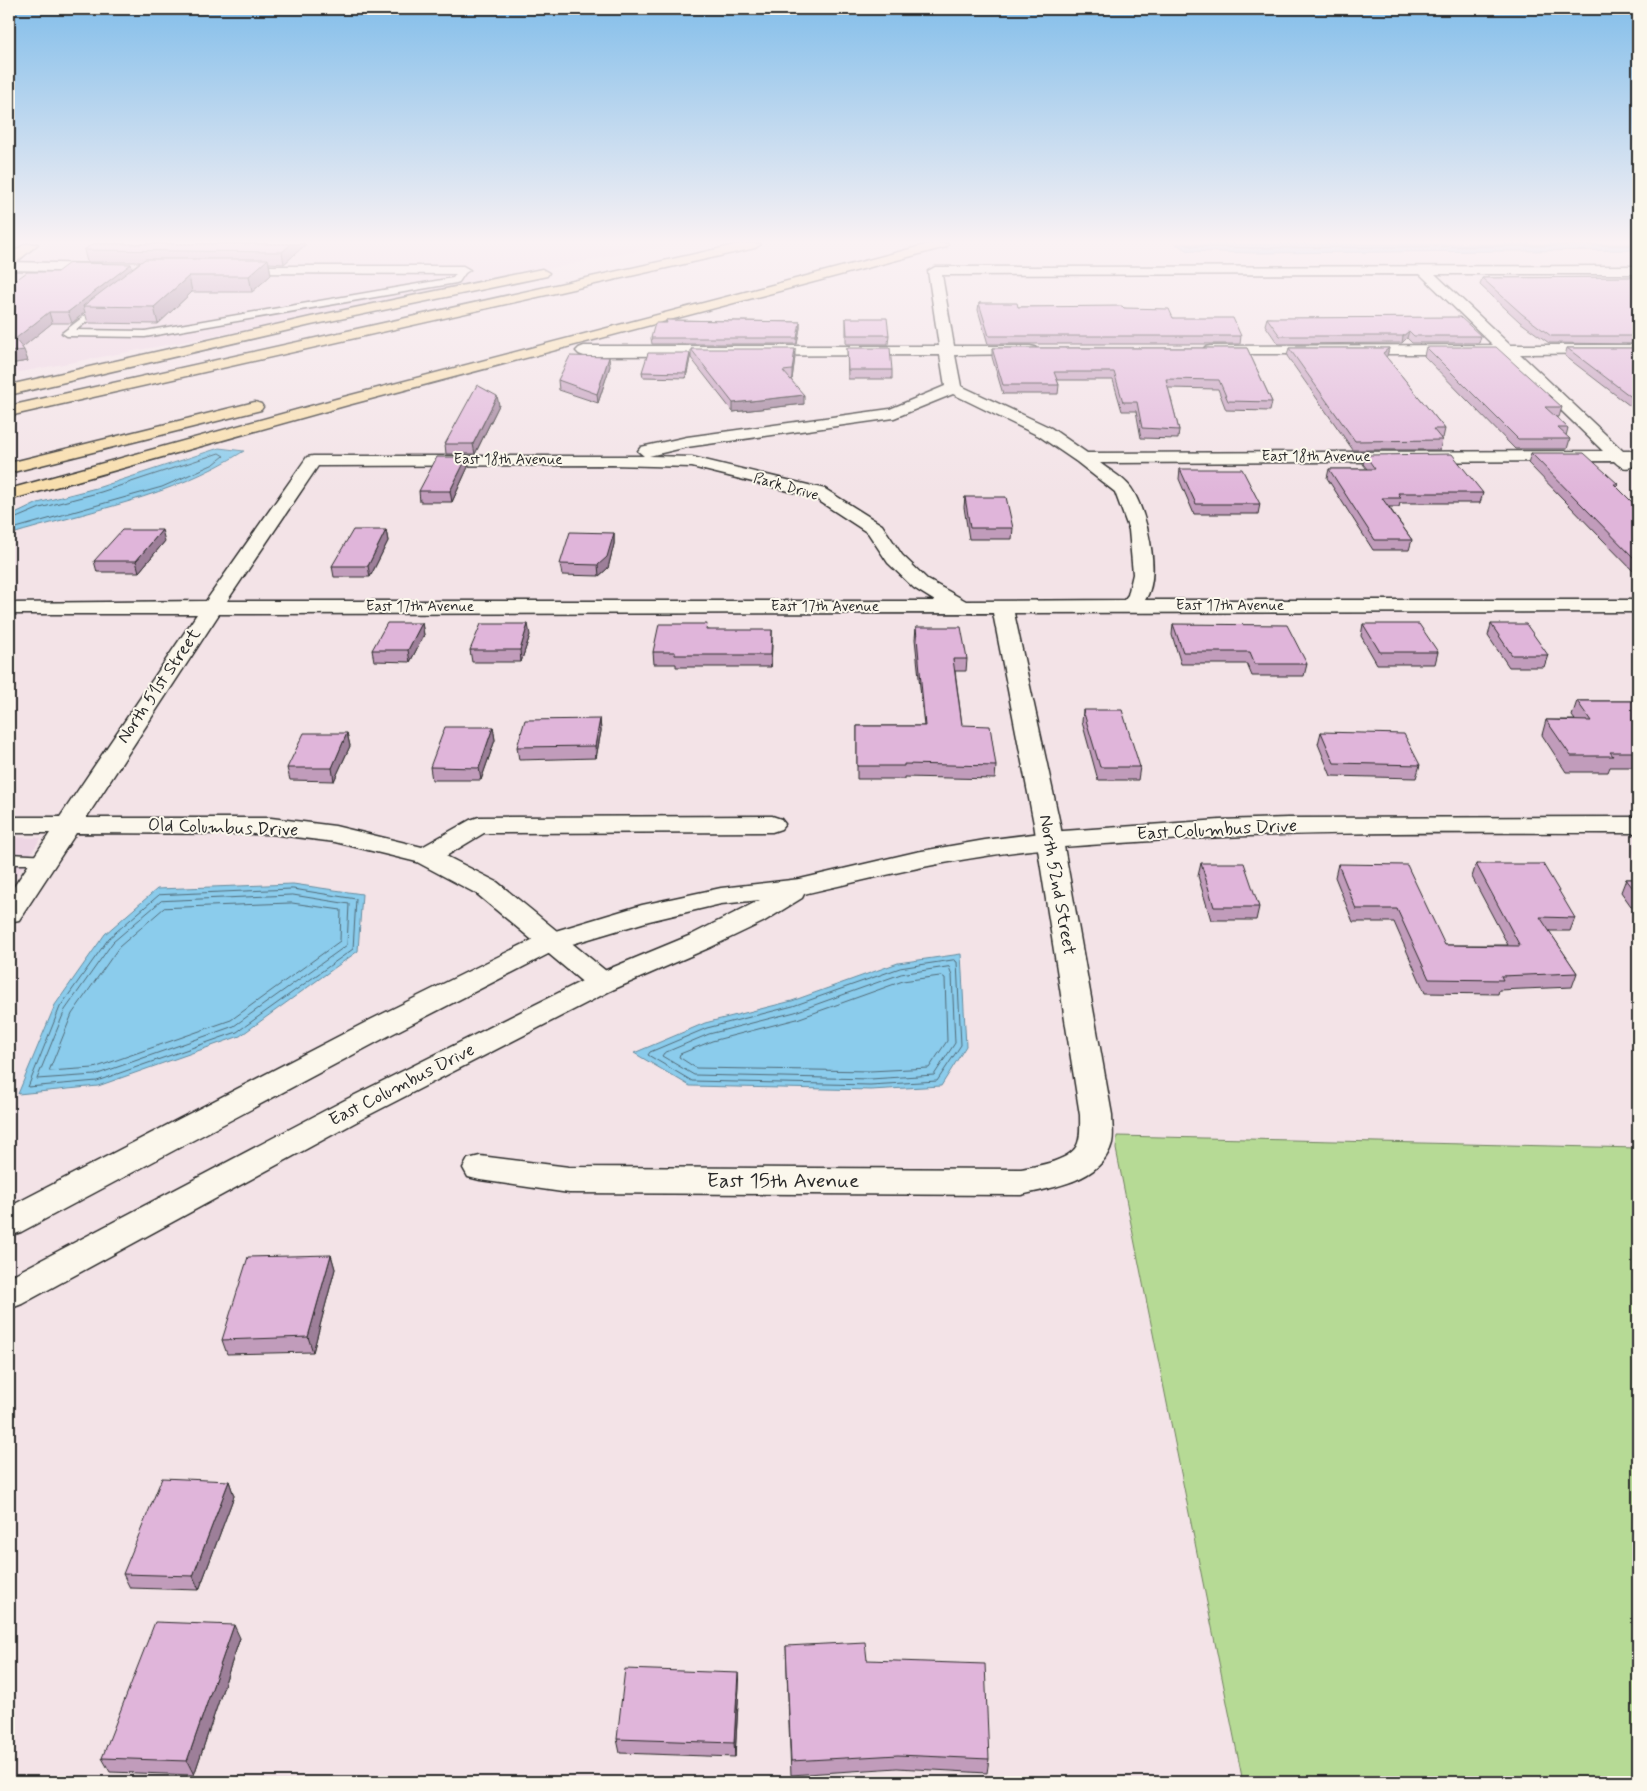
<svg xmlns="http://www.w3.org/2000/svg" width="1647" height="1791" viewBox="0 0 1647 1791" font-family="Mynerve,sans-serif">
<rect width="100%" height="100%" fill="#f3e3e7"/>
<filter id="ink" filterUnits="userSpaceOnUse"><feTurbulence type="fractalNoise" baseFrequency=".02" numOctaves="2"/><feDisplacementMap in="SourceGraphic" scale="10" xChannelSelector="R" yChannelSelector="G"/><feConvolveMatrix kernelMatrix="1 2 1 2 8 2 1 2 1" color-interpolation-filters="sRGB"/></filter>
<g filter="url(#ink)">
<path fill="#edd5e3" d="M49,244H671L290,322L9,374V271L13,269L172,272L469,273L472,268L178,267L21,263Z
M9,837L41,838L9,887Z"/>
<path fill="#b6da95" stroke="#708260" d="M1117,1136L1638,1148V1782H1243L1116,1149Z"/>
<path fill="#8bccec" stroke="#658c9f" d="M1176,244H1638V250L1251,253L1189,251Z
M219,448L244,451C169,498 91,510 9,535V517L38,503L100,487Z
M293,884L362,894L358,951L240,1036L98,1086L18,1094L55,1005L105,934L157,889Z
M961,954L966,1046L941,1086L871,1090L690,1086L634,1053L705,1023L792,1001L898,963Z"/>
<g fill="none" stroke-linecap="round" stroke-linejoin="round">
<path stroke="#516b78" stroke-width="1" d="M1186,244L1191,246L1251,248L1638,245
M9,521L40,508L101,492L219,453L224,456L214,464L162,487L9,530
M293,889L356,899L353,949L237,1032L97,1081L28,1087L60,1007L109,938L159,895Z
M293,895L349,904L347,945L234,1026L95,1075L37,1079L65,1010L113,942L161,901Z
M292,903L341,910L340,941L231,1020L94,1068L49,1071L72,1014L119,947L164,908Z
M954,960L957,962L961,1045L937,1081L870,1085L692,1081L648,1055L650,1052L707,1028L793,1006L900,968Z
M949,967L952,975L955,1043L934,1075L870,1079L694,1075L662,1056L664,1053L709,1034L795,1012L901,974Z
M942,976L945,978L947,1041L929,1068L870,1071L696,1068L679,1057L680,1054L712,1041L797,1019L903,981Z"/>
<defs>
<path id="lane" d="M460,268L467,270L459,282L456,283L145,337L67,336L62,333L104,301L107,302V306L76,330L145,331L453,278Z
M9,854L50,856L52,860L50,864H9Z"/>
<path id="street" d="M9,262L102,264L109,268L102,272L9,270Z
M233,266H463L470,270L463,274L228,273L226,270Z
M1638,266V274H1435L1510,345H1638V353L1520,354L1623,451H1638V461H1634L1635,463L1632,467C1624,469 1620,467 1614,461L1100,463C1110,471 1124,478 1131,488C1147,511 1162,576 1145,600H1638V612L1014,613L1060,824L1112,1115C1112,1124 1114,1134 1112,1143C1102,1181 1054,1187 1021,1195L569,1193L480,1180L468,1177L463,1168L468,1159L480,1156L569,1167L1021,1169C1037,1166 1072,1161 1078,1143C1081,1135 1080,1124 1080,1115L1034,824L993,613L219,614L86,818H271L335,826L422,847L470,820L479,817L772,816L781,819L785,824L781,829L772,832L484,833L446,856L497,882L612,976L617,983L612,990L602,993L592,990L477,894L417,862L335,842L271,834L76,833L19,920L9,922V894L50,833H9V817H60L197,614H12L9,613V603L206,601L307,457L313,456H644L638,451L641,447L687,437L890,409L945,386L940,355L584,356L579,354L576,351L579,348L584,346H939L928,271L935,267ZM1420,274L1493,345L1210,346L1205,347L1203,350L1205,353L1210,354H1503L1603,451L1087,453L1051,428L961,386L955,355L1030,354L1035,353L1037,350L1035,347L1030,346H954L942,275ZM953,394L1039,436L1077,462L1115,492L1129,530L1133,574L1128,595L1124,600L966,601L928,580L902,555L882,525L825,489L692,457L649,456L687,447L894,418ZM612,465L692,467L813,497L868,533L888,563L914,588L935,601H227L318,466Z"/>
<path id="secondary" d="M1638,817V833C1471,833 1303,830 1137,842C1086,845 1036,848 986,856C924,865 864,880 804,894L802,898L763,922L711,947L612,990L367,1116L22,1304L9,1309V1277L345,1100L592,976L691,935L760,900L721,904L649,921L562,947L392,1034L21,1232L9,1236V1207L370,1020L542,935L642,905L721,888L800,879L916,852L985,840L1049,832L1220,820L1288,818Z"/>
<path id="primary" d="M25,244H38L14,264L9,265V255Z"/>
<path id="highway" d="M740,244H761L755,248L9,416V406Z
M929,244H948L946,247L348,405L9,500V489L336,399Z
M542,269L549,273L547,276L311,325L9,395V385L311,317Z
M255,402L261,404L263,407L261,410L9,473V463Z"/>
</defs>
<use href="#lane" stroke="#2b2b2b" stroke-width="3"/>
<use href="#street" stroke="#2b2b2b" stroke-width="3"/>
<use href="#secondary" stroke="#2b2b2b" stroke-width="3"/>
<use href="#primary" stroke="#2b2b2b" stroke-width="3"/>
<use href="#highway" stroke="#2b2b2b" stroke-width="3"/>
<use href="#lane" fill="#fbf7ec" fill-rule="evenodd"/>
<use href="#street" fill="#fbf7ec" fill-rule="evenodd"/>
<use href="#secondary" fill="#fbf7ec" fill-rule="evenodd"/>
<use href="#primary" fill="#f8deab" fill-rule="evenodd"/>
<use href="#highway" fill="#f8deab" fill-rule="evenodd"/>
</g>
<path fill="#c19cbb" stroke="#2b2b2b" d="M93,244H306L284,264L269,263L271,275L252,292H192L158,324L88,323L85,312L72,323H52L22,347L28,361L9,364V285L57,272L132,268L140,262H87L84,250Z
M1638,277V344L1549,343L1520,322L1480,285L1482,278Z
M979,303L1018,307L1124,308L1173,318L1241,336L1240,344H988L978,310Z
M846,318L889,335L888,344H846Z
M1267,318L1481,336L1479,343H1412L1407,338L1402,343L1278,344L1265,325Z
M666,320L800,322V328L797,344H652L651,338L666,323Z
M1426,347L1562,407L1559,417H1556L1568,428L1566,436L1570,439L1567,449H1515L1424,356Z
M847,348L892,370V379H848Z
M992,348H1247L1272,402L1270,411L1226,410L1218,389L1168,388L1179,430L1178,439L1141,438L1136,411H1122L1113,380H1057L1059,385L1058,394H1003L992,357Z
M1289,348H1389L1387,356L1386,357L1445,429L1443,438H1440L1442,440L1440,450H1353L1287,356Z
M1567,348H1638V412L1565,356Z
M691,349L795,357L792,379H791L804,404L733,412L691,358Z
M690,353V358L686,378L643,377L642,372Z
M610,366L598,403L559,390L558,380Z
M499,405L475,454H446L445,444Z
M1531,453L1618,484L1617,487L1638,508V576L1528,463Z
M1365,455L1483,493L1480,503H1400L1399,507H1389L1412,540L1409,550H1373L1327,478L1329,469H1367L1363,464Z
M468,467L452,502H420L419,491Z
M1180,469L1260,504L1258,514H1194L1179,479Z
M965,497L1013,528L1012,539H969L964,507Z
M386,530L388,541L370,577H334L332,566Z
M614,533V544L608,568L599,576L562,575L560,564Z
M165,541L139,572H97L94,561Z
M422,623L424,635L410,662L374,661L372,650Z
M1173,624L1307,664L1304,676H1252L1247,664H1181L1172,635Z
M1363,624L1438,652L1435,664H1377L1361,636Z
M1491,624L1548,655L1544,667H1509L1488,636Z
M916,627L967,659L966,671H955L962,725L996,766L995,779L904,777V779H857V726H924L915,639Z
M708,630L772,641L771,667H676V664H654L653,652Z
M530,635L521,662H472L470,650Z
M1577,701H1638V767H1610L1608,772H1566L1542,735L1546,720H1575L1572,716Z
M1083,710L1140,767L1138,780H1098L1082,722Z
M600,719L601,731L596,758L519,760L517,747Z
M493,727L495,740L481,780H432L430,767Z
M1321,732L1420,765L1416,778L1331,776L1318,744Z
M347,733L350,746L334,781L290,780L287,768Z
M1201,863L1259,907L1256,920H1211L1198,876Z
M1338,864L1445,945H1508L1472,877L1476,864L1575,918L1570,931H1549L1577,973L1572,987L1499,990L1498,994L1425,993L1394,922H1353L1335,877Z
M1626,879H1638V916L1621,892Z
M331,1255L335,1269L313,1352L227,1354L222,1340Z
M229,1481L234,1496L199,1590L130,1588L123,1574Z
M240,1638L194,1775L110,1772L102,1758Z
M786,1646L867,1660L989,1759L987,1773L897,1768L791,1775Z
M739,1686L735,1757L620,1753L617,1739Z"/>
<path fill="#9d7f99" stroke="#2b2b2b" d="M291,244H306L284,264L282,252Z
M268,259L271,275L252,292L249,276Z
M131,264L134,274L83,306L85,312L72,323L68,312Z
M189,276L192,292L158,324L154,307Z
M49,312L52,323L18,351L15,339Z
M800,322V328L797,344V338Z
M1409,331L1407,338L1402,343L1403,336Z
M1389,348L1387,356L1381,362L1383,353Z
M795,349V357L792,379V370Z
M24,350L28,361L9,364V352Z
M690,353V358L686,378V373Z
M609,357L610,366L598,403L597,394Z
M804,395V404L733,412V403Z
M497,396L499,405L475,454L473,444Z
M467,457L468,467L452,502L450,491Z
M162,530L165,541L139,572L136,561Z
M386,530L388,541L370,577L368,566Z
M614,533V544L608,568L599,576L598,565Z
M422,623L424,635L410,662L408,650Z
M528,624L530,635L521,662L520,650Z
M772,630V641L771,667V655Z
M600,719L601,731L596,758L595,746Z
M493,727L495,740L481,780L479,768Z
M347,733L350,746L334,781L332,768Z
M331,1255L335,1269L313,1352L308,1337Z
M229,1481L234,1496L199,1590L193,1576Z
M234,1625L240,1638L194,1775L187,1761Z
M738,1673L739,1686L735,1757L734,1743Z"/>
<path fill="#e0b5da" stroke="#2b2b2b" d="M93,244H291L282,252L84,250Z
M145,259H268L249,276H189L154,307L83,306Z
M69,263L131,264L68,312H49L15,339L24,350L9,352V285L27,272H57Z
M1638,277V336H1551L1522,314L1482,278Z
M979,303H1017L1018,307L1122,306L1124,308L1169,309L1173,318H1233L1241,336H989Z
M1460,317L1481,336H1414L1409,331L1403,336H1280L1267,318Z
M846,318H887L889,335H847Z
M666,320L800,322L797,338H651L655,323H667Z
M1426,347H1496L1562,407H1545L1568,428H1558L1570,439H1518Z
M847,348H890L892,370H848Z
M992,348H1247L1272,402L1228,401L1219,380L1166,379L1179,430L1142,428L1137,402H1123L1114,372H1054L1059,385H1003Z
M1289,348H1389L1383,353L1445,429H1433L1442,440L1355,441Z
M1567,348H1638V402Z
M691,349H795L792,370L783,371L804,395L733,403Z
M648,353H690L686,373L642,372Z
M570,356L609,357L597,394L558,380Z
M477,385L497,396L473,444H445Z
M1531,453H1584L1618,484H1614L1638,508V562Z
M1452,454L1483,493H1398L1401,498H1382L1412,540H1375L1329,469H1375L1365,455Z
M437,457H467L450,491H419Z
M1180,469H1242L1260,504H1196Z
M965,497H1006L1013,528H970Z
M122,530H162L136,561H94Z
M353,530H386L368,566H332Z
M570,532L614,533L607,557L598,565L560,564Z
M387,623H422L408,650H372Z
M481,624H528L520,650H470Z
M659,624H707L706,630H772L771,655H675V652H653Z
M1173,624L1287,625L1307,664H1255L1250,652H1183Z
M1363,624H1419L1438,652H1380Z
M1491,624H1526L1548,655H1512Z
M916,627H961L967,659H953L962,725L990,726L996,766L904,764V766H857V726H925Z
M1577,701H1638V752H1610L1613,756H1571L1546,720L1591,721Z
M1083,710H1122L1140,767H1100Z
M600,719L595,746L517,747L525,720Z
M445,727H493L479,768L430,767Z
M1321,732L1404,734L1420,765L1334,763Z
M304,733H347L332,768H287Z
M1201,863H1244L1259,907H1214Z
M1338,864L1407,865L1445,945L1520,946L1476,864H1543L1575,918L1540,917L1577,973L1501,976L1503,980L1429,979L1397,909H1356Z
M1626,879H1638V895Z
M331,1255L308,1337L222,1340L248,1257Z
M162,1478L229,1481L193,1576L123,1574Z
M155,1622L234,1625L187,1761L102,1758Z
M865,1642L867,1660L985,1664L989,1759L898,1755L791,1761L786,1646Z
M625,1669L738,1673L734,1743L617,1739Z"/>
</g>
<linearGradient id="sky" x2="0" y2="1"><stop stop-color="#83beea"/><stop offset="0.49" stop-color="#faf2f4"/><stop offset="1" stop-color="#faf2f4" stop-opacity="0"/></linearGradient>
<rect width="1647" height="494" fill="url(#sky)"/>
<g text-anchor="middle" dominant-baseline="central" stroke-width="4" stroke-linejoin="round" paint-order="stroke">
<g font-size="15" fill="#2b2b2b" stroke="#fbf7ec">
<text x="1316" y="457">East 18th Avenue</text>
<text x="508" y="460">East 18th Avenue</text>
<text transform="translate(786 487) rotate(16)">Park Drive</text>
<text x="1230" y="606">East 17th Avenue</text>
<text x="420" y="607">East 17th Avenue</text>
<text x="825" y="607">East 17th Avenue</text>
</g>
<g font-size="18" fill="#2b2b2b" stroke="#fbf7ec">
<text transform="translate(159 686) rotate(-56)">North 51st Street</text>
<text transform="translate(223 828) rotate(2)">Old Columbus Drive</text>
<text transform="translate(1217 830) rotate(-3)">East Columbus Drive</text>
<text transform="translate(1057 885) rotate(80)">North 52nd Street</text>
<text transform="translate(402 1085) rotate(-27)">East Columbus Drive</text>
</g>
<g font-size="21" fill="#2b2b2b" stroke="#fbf7ec">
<text x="783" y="1181">East 15th Avenue</text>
</g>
</g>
<rect width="1647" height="1791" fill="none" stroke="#fbf7ec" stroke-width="30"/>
<rect x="15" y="15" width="1617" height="1761" fill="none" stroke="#2b2b2b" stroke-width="2" filter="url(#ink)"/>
</svg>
